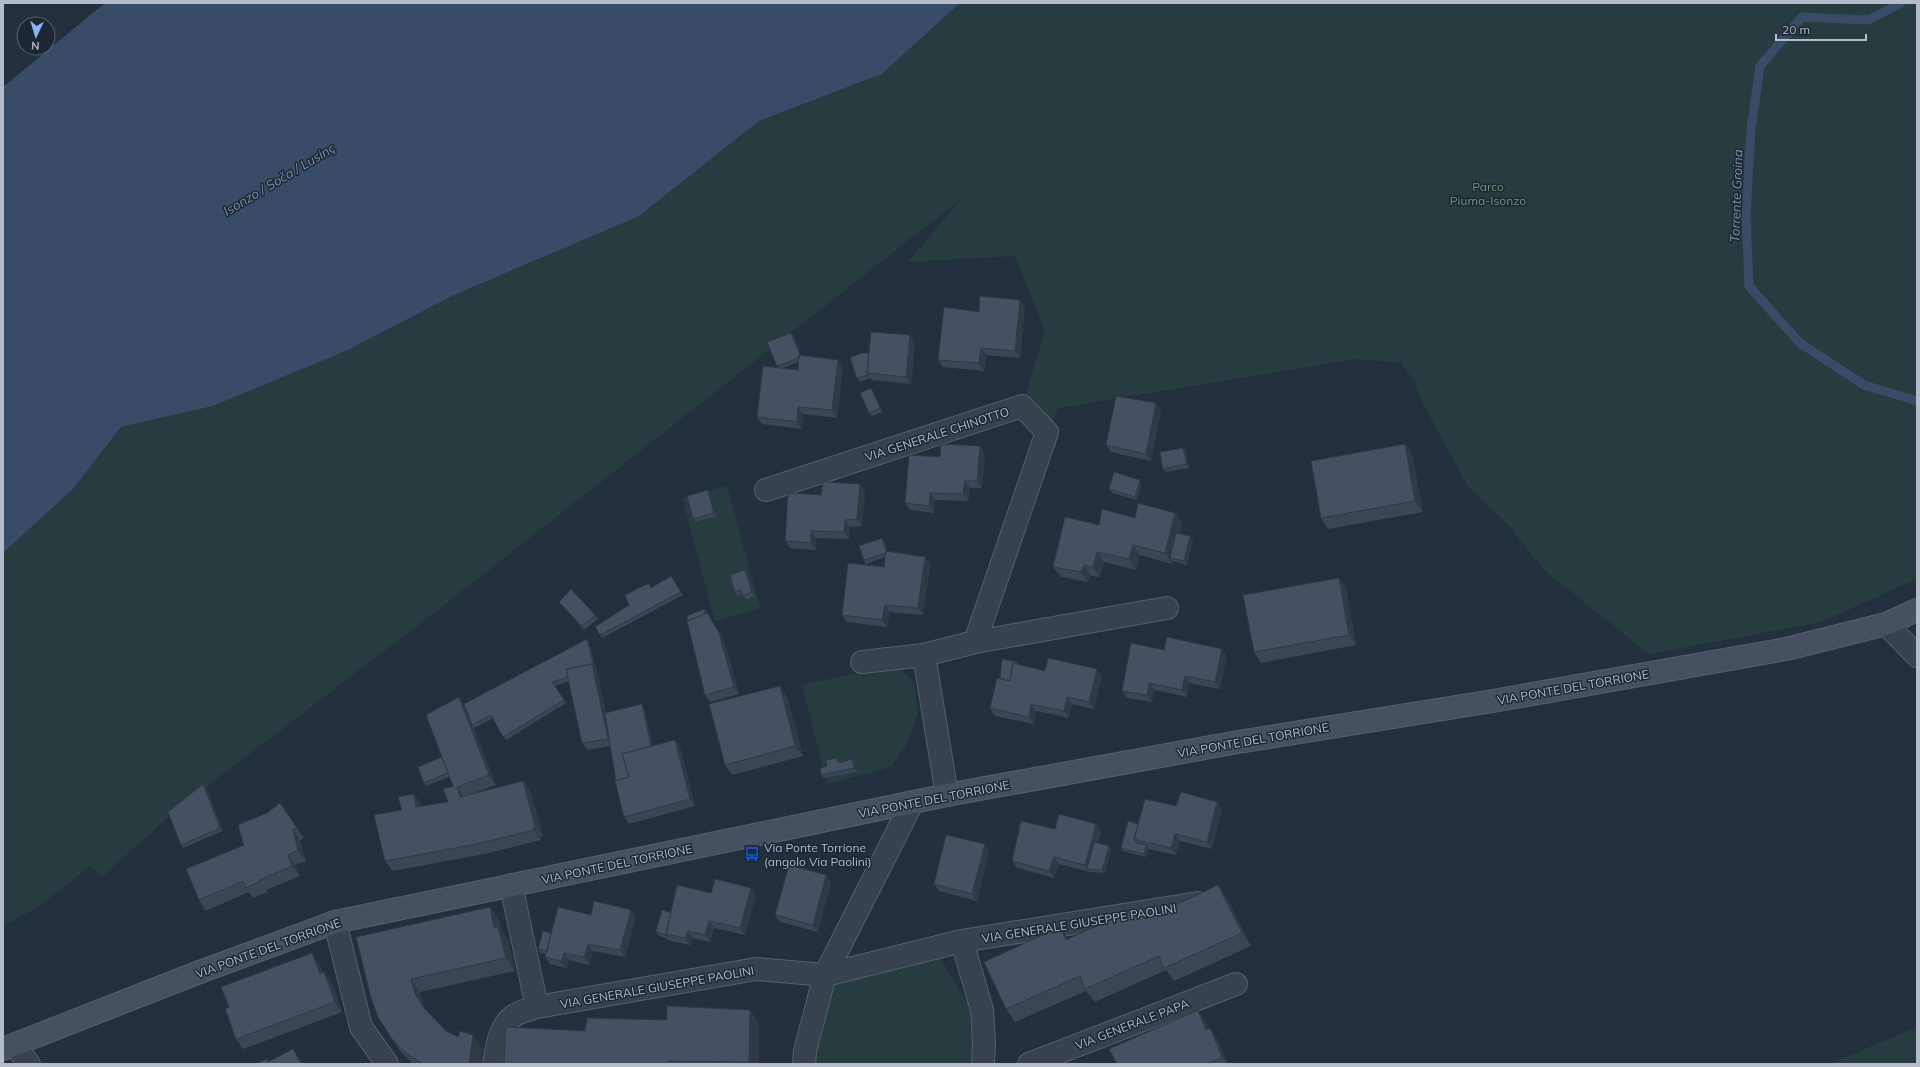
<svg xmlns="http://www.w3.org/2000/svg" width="1920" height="1067" viewBox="0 0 1920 1067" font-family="Mulish,sans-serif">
<rect width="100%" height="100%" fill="#242f3e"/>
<path fill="#263c3f" d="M960,3H1917V579L1821,622L1649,654L1545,571L1508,525L1467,485L1420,398L1416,384L1401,363L1356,359L1058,408L1047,432L1022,406L1045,331L1015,256L908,262L961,199L438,610L206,787L171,815L102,877L90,866L40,906L3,926V553L73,489L121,427L213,406L348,350L452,296L549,255L683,181L759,121L868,80L889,68Z
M727,486L760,608L715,621L682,498Z
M894,665L914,682L918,712L908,742L891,767L827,784L802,685Z
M940,958L969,1005L972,1045L970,1064H812L832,984Z
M1917,1027V1064H1830Z"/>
<path fill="#394c67" d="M105,3H960L882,74L759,121L639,216L452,296L348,350L213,406L121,427L73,489L3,553V87Z"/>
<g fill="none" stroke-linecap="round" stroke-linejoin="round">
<path stroke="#394c67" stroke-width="9" d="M1901,3L1868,20L1802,17L1760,66L1751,129L1746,216L1749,286L1800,343L1864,385L1917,401"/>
<defs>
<path id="minor" d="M766,490L1022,406L1047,432L975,642
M924,655L947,795
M862,662L924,655L975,642L1167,608
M511,885L537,1007
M335,922L361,1027L387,1064
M962,941L982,1010L984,1042L983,1064
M15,1045L29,1064
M494,1064C497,1047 499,1025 515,1015C521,1011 530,1010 537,1007L756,969L825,975L962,941L1198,903
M804,1064L805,1051L825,975L912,803
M1029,1064L1236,984"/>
<path id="tertiary" d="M1886,624L1917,656"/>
<path id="secondary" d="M3,1049L197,973L335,922L947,795L1238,742L1493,701L1786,649L1886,624L1917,610"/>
</defs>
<use href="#minor" stroke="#565f6c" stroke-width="24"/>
<use href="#tertiary" stroke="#565f6c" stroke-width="24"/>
<use href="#secondary" stroke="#565f6c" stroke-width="24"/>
<use href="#minor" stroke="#38414e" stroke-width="22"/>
<use href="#tertiary" stroke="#38414e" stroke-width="22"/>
<use href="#secondary" stroke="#465061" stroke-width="22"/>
</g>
<path fill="#3b4654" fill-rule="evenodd" d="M1025,307L1020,358L986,355L984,371L943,367L938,360L979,312Z
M791,333L794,336L801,355L843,367L837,418L803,414L802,429L762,424L757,417L778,368L777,366ZM798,362V370L783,368Z
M915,343L911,384L872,380L870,378L860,382L857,378L869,353Z
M873,391L882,412L872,416L869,413Z
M1156,403L1161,411L1151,461L1111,452L1106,445Z
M1405,444L1412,454L1423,512L1328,529L1321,518Z
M1183,448L1186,451L1189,468L1166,472L1163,469Z
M985,454L982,488H970L968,501L935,500L934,513L910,510L905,503L940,457Z
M1142,483L1137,500L1112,493L1109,489Z
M708,490L710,494L717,516L696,522L693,519Z
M865,491L862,526L850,527L849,539L816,538V550L790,548L785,541L821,495Z
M1175,513L1182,523L1180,534L1190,536L1193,540L1187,565L1173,561L1172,564L1140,555L1136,570L1104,562L1100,577L1091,576L1088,582L1061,577L1053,567L1135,518Z
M884,541L888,552L930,564L923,615L890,612L887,627L847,622L842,615L884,567L885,557L866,564L864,560Z
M745,570L748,574L755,596L746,600L742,594L737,596L735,592Z
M671,576L683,595L602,638L600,635L629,605L652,587Z
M1339,578L1346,588L1356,645L1261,663L1254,652Z
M559,602L595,615L598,619L584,630L562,605Z
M704,609L712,620L724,640L739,694L710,702L705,695L688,621Z
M587,639L589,642L597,671L606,713L644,708L653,746L675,740L680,747L695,806L629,824L624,817L616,781L610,746L587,750L582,743L569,681L555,686L566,703L506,740L493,718L474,728L496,785L468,795L523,781L531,792L543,836L541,837V840L485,854L393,871L385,861L402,810L421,804V806L448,802L453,786L449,777L426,786L424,783L442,757L464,704Z
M1164,650L1227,656L1220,689L1189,683L1187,697L1154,690L1152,702L1127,698L1122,691Z
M1017,662L1019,665L1045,671L1102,676L1094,709L1072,704L1069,718L1036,711L1034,724L995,716L990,708L1000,678Z
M787,696L803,756L732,775L725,765Z
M837,758L840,763L852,759L855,763L857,772L824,778L821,775L827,766Z
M203,784L206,787L223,831L183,848L181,845Z
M1217,802L1222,809L1212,849L1180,841L1176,855L1149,849L1146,857L1123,851L1121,848L1138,824L1176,806Z
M280,803L304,838L300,841L306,861L295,865L300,876L266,890L267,892L253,898L249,892L206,911L199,900L244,845Z
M1055,829L1101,831L1098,843L1111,849L1105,873L1090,872L1059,864L1054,878L1017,868L1012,861Z
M989,851L977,901L939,891L934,884Z
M826,875L831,882L818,932L780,922L775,915Z
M751,888L756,895L745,935L714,928L710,942L693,938L690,945L671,941L658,935L656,931L671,913L711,893Z
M1228,899L1251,946L1174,981L1166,970L1095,1002L1086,991L1015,1022L1006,1009L1068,939L1147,918Z
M490,907L499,920L501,931L508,940L515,971L420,992L424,1007L427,1012L446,1031L483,1049L480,1064H413L401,1052L392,1039L371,998Z
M591,915L636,917L625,957L593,951L589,965L569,960L566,968L550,964L545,957L546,954L540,953L538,949L551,933Z
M319,964L323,973L332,983L342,1012L243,1049L236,1039Z
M1205,1021L1208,1029L1210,1028L1217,1039L1228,1064H1117Z
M759,1023V1064H504L585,1031Z"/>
<path fill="#303945" d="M1020,300L1025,307L1020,358L1015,351Z
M791,333L794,336L803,360L801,357Z
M910,335L915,343L911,384L906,377Z
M981,348L986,355L984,371L979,363Z
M838,360L843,367L837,418L832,410Z
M871,388L873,391L882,412L880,408Z
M1156,403L1161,411L1151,461L1146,454Z
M798,407L803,414L802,429L797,422Z
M1405,444L1412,454L1423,512L1415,501Z
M980,446L985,454L982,488L977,481Z
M1183,448L1186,451L1189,468L1187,464Z
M1140,480L1142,483L1137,500L1135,497Z
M965,481L970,488L968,501L963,494Z
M860,484L865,491L862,526L857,519Z
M708,490L710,494L717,516L714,513Z
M930,493L935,500L934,513L929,506Z
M1175,513L1182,523L1174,558H1170L1173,561L1172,564L1165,553Z
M845,520L850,527L849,539L844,532Z
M811,531L816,538V550L811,543Z
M1190,536L1193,540L1187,565L1184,561Z
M882,538L884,541L889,556L887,552Z
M1133,545L1140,555L1136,570L1129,559Z
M1097,552L1104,562L1100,577L1093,567Z
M925,557L930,564L923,615L918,608Z
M1084,565L1091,576L1088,582L1081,572Z
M745,570L748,574L755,596L752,592Z
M1339,578L1346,588L1356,645L1349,635Z
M885,605L890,612L887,627L882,620Z
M707,613L724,640L739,694L734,687Z
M587,639L589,642L597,671L594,667Z
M1222,649L1227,656L1220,689L1215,682Z
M592,664L597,671L613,746L608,739Z
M1097,669L1102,676L1094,709L1089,702Z
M1185,676L1189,683L1187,697L1182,690Z
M1149,683L1154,690L1152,702L1147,695Z
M780,686L787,696L803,756L795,746Z
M459,697L466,708L472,725L474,728L496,785L489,775Z
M1067,697L1072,704L1069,718L1064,711Z
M642,704L644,708L655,754L652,750Z
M1031,704L1036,711L1034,724L1029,717Z
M675,740L680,747L695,806L690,799Z
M852,759L855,763L857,772L854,768Z
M523,781L531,792L543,836L535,826Z
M203,784L206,787L223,831L220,828Z
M457,787L464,797H460Z
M414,794L421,804L424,817L416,807Z
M1217,802L1222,809L1212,849L1207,842Z
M1096,824L1101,831L1091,869H1087L1085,865Z
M534,827L541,837V840L534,830Z
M293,830L300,841L306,861L298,850Z
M1175,834L1180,841L1176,855L1171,848Z
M985,844L989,851L977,901L972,894Z
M1146,845L1149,849L1146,857L1144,854Z
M1109,846L1111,849L1105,873L1102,870Z
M288,855L295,865L300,876L292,866Z
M1054,857L1059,864L1054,878L1049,871Z
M826,875L831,882L818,932L813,925Z
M1218,885L1228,899L1251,946L1242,933Z
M751,888L756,895L745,935L740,928Z
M490,907L499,920L501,931L508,940L515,971L506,958L494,927Z
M1139,907L1148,920L1145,919Z
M631,910L636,917L625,957L620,950Z
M709,921L714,928L710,942L705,935Z
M1060,927L1069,940H1066Z
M688,931L693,938L690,945L685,938Z
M588,944L593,951L589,965L584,957Z
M312,953L319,964L327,984L320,974Z
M564,953L569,960L566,968L561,961Z
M324,972L332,983L342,1012L335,1002Z
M411,979L420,992L424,1007L433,1021L424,1008L415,994Z
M750,1010L759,1023V1064H751L749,1062Z
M1198,1010L1205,1021L1213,1040L1206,1030Z
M1210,1028L1217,1039L1228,1064H1227L1222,1057Z
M473,1035L483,1049L480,1064H469Z
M293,1049L300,1059L303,1064H301Z"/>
<path fill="#455162" stroke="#303945" d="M980,296L1020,300L1015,351L981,348L979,363L938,360L944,307L979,312Z
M871,332L910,335L906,377L867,373Z
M791,333L800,355H799V358L777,366L767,342Z
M861,353H869L867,373L868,375L857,378L850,358Z
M799,355L838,360L832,410L798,407L797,422L757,417L763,366L798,370Z
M871,388L880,408L869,413L860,393Z
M1116,396L1156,403L1146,454L1106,445Z
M941,444L980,446L977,481H965L963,494L930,493L929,506L905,503L909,455L940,457Z
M1405,444L1415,501L1321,518L1311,461Z
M1183,448L1187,464L1163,469L1160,452Z
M1114,472L1140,480L1135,497L1109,489Z
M823,482L860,484L857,519L845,520L844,532L811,531V543L785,541L788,493L821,495Z
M708,490L714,513L693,519L687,496Z
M1138,503L1175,513L1165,553L1133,545L1129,559L1097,552L1093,567L1084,565L1081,572L1053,567L1065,517L1099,525L1102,509L1135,518Z
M1176,533L1190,536L1184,561L1170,558Z
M882,538L886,551V553L864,560L859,546Z
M886,551L925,557L918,608L885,605L882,620L842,615L848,563L884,567Z
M745,570L752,592L743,596L741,590L735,592L730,575Z
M671,576L681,592L600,635L595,627L629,605L625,595L649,583L651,588Z
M1339,578L1349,635L1254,652L1243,595Z
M571,589L595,615L582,626L559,602Z
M704,609L705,614L688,621L687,616Z
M707,613L719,633L734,687L705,695L687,621Z
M1167,637L1222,649L1215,682L1185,676L1182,690L1149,683L1147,695L1122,691L1131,643L1164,650Z
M587,639L594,667L592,664L566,669L568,677L552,682L564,700L503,737L491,715L472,725L464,704Z
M1048,658L1097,669L1089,702L1067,697L1064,711L1031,704L1029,717L990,708L997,678L1010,681L1013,663L1045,671Z
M1002,659L1017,662V664L1013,663L1010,681L1000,678Z
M592,664L608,739L582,743L566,669Z
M780,686L795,746L725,765L709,704Z
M459,697L489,775L457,787L460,797L523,781L535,826L534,827V830L477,844L385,861L374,815L402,810L398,797L414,794L416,807L448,802L443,789L453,786L426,715Z
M642,704L651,746L622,754L629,777L616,781L605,713Z
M675,740L690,799L624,817L615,781L629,777L622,754Z
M442,757L448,773L424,783L418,767Z
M837,758L838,763L852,759L854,768L821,775L820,768L827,766L826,760Z
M203,784L220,828L181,845L168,812Z
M1181,792L1217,802L1207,842L1175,834L1171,848L1134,839L1145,799L1176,806Z
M280,803L297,828L293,830L298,850L288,855L292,866L259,880L260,881L246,888L243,881L199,900L186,869L244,845L238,825L267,813Z
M1059,814L1096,824L1085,865L1054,857L1049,871L1012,861L1021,821L1055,829Z
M1128,821L1138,824L1134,839L1136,843L1146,845L1144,854L1121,848Z
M946,835L985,844L972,894L934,884Z
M1094,842L1109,846L1102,870L1087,869Z
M789,865L826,875L813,925L775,915Z
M715,879L751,888L740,928L709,921L705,935L688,931L685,938L666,934L677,885L711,893Z
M1218,885L1242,933L1164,968L1159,956L1085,989L1080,976L1006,1009L984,962L1060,927L1066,940L1139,907L1145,919Z
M594,901L631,910L620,950L588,944L584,957L564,953L561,961L545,957L558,907L591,915Z
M490,907L494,927H498L506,958L411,979L415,994L424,1008L446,1031L458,1037L460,1031L473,1035L469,1064H423L406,1053L392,1039L378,1017L371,998L356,937Z
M662,910L671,913L666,934L669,937L656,931Z
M543,931L551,933L547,951L538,949Z
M312,953L320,974L324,972L335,1002L236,1039L225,1009L229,1007L221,987Z
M667,1006L750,1010L749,1062L669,1061L668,1064H504L506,1027L585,1031L587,1018L667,1020Z
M1198,1010L1206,1030L1210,1028L1222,1057L1207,1064H1117L1109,1049Z
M293,1049L301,1064H256L267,1059L268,1062Z"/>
<defs>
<symbol id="bus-bare" viewBox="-9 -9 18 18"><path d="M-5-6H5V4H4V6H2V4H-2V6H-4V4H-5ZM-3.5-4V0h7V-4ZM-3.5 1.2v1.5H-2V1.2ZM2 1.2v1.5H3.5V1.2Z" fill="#1a4fb4" stroke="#1d2633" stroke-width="2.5" paint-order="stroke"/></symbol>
</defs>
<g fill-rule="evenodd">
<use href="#bus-bare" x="741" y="843" width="22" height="22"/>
</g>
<g text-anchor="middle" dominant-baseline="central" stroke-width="3" stroke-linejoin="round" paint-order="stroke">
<g font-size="12" fill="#6b9a76" stroke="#1d2633">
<text x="1488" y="186">Parco<tspan x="1488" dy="14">Piuma-Isonzo</tspan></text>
</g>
<g font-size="12" fill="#b4bcc9" stroke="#1d2633">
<text transform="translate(937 434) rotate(-18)">VIA GENERALE CHINOTTO</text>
<text transform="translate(1573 687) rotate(-10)">VIA PONTE DEL TORRIONE</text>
<text transform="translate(1253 740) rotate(-10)">VIA PONTE DEL TORRIONE</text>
<text transform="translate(934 799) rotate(-11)">VIA PONTE DEL TORRIONE</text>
<text transform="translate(617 864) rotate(-12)">VIA PONTE DEL TORRIONE</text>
<text transform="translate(1079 923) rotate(-9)">VIA GENERALE GIUSEPPE PAOLINI</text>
<text transform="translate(268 948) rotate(-20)">VIA PONTE DEL TORRIONE</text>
<text transform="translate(657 987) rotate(-10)">VIA GENERALE GIUSEPPE PAOLINI</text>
<text transform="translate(1132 1024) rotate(-21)">VIA GENERALE PAPA</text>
</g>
<g font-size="12" fill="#b4bcc9" stroke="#1d2633" text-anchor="start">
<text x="764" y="847">Via Ponte Torrione<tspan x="764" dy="14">(angolo Via Paolini)</tspan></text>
</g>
<g font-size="13" font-style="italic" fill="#7c92b1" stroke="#1d2633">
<text transform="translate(279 179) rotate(-31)">Isonzo / Soča / Lusinç</text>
<text transform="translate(1736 196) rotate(-88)">Torrente Groina</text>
</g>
</g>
<rect width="1920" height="1067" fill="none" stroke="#b4bcc9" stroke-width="8"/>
<g transform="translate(36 36) rotate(184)"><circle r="19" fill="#1d2633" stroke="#59626f"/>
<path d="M0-3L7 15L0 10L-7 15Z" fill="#8ab4f8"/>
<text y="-6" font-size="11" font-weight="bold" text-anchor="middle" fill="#b4bcc9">N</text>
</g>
<path d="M1776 34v6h90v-6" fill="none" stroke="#b4bcc9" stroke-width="2"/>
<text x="1782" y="34" font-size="12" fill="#b4bcc9" stroke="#1d2633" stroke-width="3" paint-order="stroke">20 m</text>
</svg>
